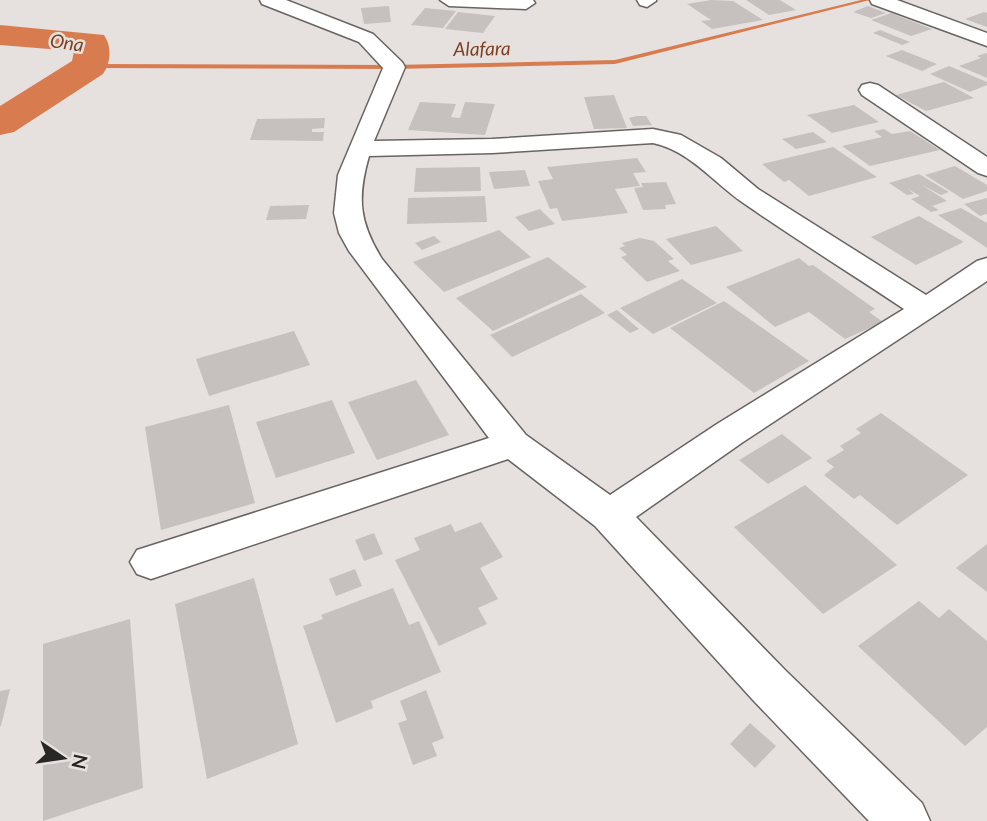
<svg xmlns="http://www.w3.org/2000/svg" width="987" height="821" viewBox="0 0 987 821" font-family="Lato,sans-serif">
<rect width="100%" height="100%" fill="#e6e1de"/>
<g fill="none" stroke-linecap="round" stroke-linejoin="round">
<path fill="#d87c50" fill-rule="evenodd" d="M861,0H870L615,64L394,69L90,68L87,66L90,64L394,65L615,60Z"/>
<path fill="#d87c50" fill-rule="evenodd" d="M0,25L104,35C112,46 111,63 103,74L14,132L0,135V106L72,61L74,51L0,45Z"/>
</g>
<path fill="#c6c1be" d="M711,0L733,1L763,20L712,29L701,21L711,20L687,4Z
M746,0H780L796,10L769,15Z
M389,6L391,22L364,24L361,8Z
M868,6L886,13L871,18L853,12Z
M425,8L456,11L443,28L411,25Z
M458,12L495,16L483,33L445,29Z
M984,12L987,13V27L965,19Z
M891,13L932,29L911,36L871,20Z
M880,30L910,42L902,45L873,33Z
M902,50L937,64L922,71L886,56Z
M987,53V78L959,66L981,58L977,56Z
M949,66L987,82V85L970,92L930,74Z
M944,82L974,98L926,111L896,95Z
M614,95L627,128L594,129L584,97Z
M420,102L456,104L451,117L460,118L465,102L495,104L485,135L408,130Z
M854,105L879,122L832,133L807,115Z
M637,116H646L652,125L633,126L629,118Z
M325,118L324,128L312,129V132H324L323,141L250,140L257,119Z
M884,129L892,134L910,131L940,150L870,166L842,146L882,137L874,131Z
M813,132L827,142L796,149L782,139Z
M833,147L877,177L809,196L789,180L784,182L762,164Z
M637,158L646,172L633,173L640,186L615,189L628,213L562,221L557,208L550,209L538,181L553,179L547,167Z
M955,166L987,185V191L963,199L925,175Z
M480,167L481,191L414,192L416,168Z
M525,170L530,186L494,189L489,172Z
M919,174L949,192L941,195L922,185L947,201L932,206L939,210L931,212L911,199L920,196L908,189L914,194L907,195L889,183Z
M666,182L676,204L665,205L666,209L643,210L634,188L643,187L641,183Z
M485,196L487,222L407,224L408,198Z
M987,198V214L980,216L964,204Z
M309,205L306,219L266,220L270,206Z
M961,208L987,223V248L938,215Z
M540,209L555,224L529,231L515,217Z
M919,216L964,242L916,265L871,237Z
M716,226L743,251L691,265L666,239Z
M499,230L531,257L444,292L413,262Z
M434,236L441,242L422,250L415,243Z
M640,238L654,241L674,259L668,261L680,271L647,282L621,257L627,255L619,248L625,246L622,243Z
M548,257L587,287L493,331L456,298Z
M799,258L809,266L813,265L875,309L869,312L883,322L845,339L809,312L775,327L726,287Z
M682,279L717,303L653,334L620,308Z
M581,294L605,313L512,357L490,335Z
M724,301L809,361L754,393L670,328Z
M617,310L639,329L630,333L607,315Z
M294,331L310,365L209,396L196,359Z
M416,380L449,435L377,460L348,402Z
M332,400L355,453L276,478L256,422Z
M229,405L255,503L161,530L145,427Z
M881,413L968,475L897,525L860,495L854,499L824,475L834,467L826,461L844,450L840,446L861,433L856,429Z
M782,434L812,458L768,484L739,460Z
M805,485L897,565L823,614L734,527Z
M481,522L503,557L480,568L498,599L478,608L487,624L439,646L395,560L420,550L414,538L451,524L455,532Z
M374,533L383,554L364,561L355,540Z
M987,544V592L956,568Z
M355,569L362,586L336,596L329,579Z
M254,578L298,744L207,779L175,604Z
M393,588L409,625L419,621L441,672L371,701L373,708L336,723L303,626L323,619L321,615Z
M919,601L939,618L949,609L987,641V727L965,746L858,646Z
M130,619L143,788L43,821V644Z
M10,689L1,726H0V691Z
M426,690L444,738L432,743L437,756L413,765L398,723L407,720L400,701Z
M750,723L776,746L755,768L730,744Z"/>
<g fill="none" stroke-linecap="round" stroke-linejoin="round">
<defs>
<path id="street" d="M260,0H286L373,34L402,62L405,67L374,141L492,139L653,129L681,135L721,158L758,189L926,295L977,261L987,258V281L743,442L636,517L785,670L922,803L930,821H869L753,700L595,526L508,459L151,579L137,574L130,562L137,550L489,438L349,251L339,233L334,213L338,175L383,68L359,42L262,4ZM653,143C690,151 713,182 742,202C795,239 850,273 904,309L717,424L610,495L526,435L382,259C359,222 357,198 369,156L492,153Z
M440,0H533L535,3L526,9L449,6Z
M637,0H656V1L647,7L640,5Z
M870,0H897L987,33V46L872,4Z
M870,83L878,85L987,157V176L978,173L862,95L859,90L862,85Z"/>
</defs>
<use href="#street" stroke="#696462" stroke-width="3"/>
<use href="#street" fill="#fff" fill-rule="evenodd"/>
</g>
<g text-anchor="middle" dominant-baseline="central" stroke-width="5" stroke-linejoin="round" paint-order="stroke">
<g font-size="19" font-style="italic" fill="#7c3f20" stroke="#e6e1de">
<text transform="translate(67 42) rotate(8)">Ona</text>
<text transform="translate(482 48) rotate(-1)">Alafara</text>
</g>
</g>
<g transform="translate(63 758) rotate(103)" stroke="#e6e1de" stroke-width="5" paint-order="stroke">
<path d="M0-5L12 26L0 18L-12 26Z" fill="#292726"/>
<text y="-10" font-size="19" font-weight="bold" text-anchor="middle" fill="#292726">N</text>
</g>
</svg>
